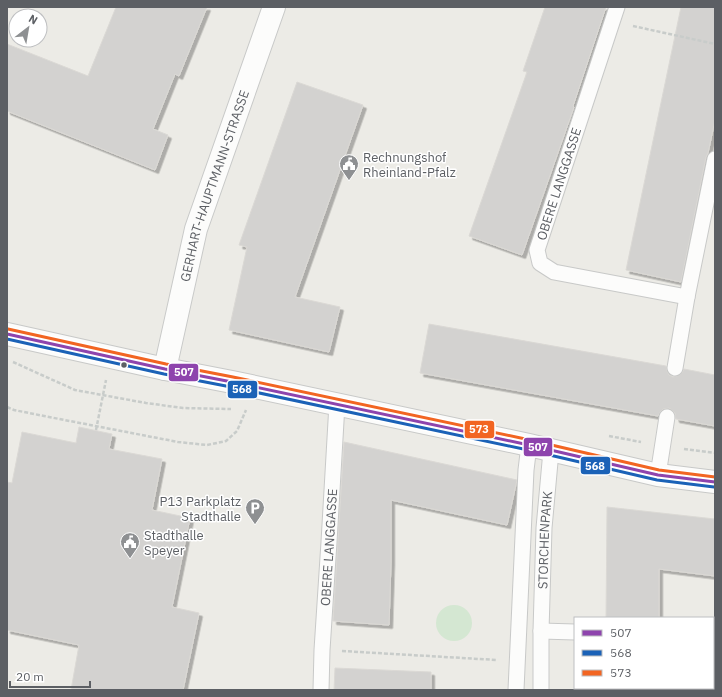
<svg xmlns="http://www.w3.org/2000/svg" width="722" height="697" viewBox="0 0 722 697" font-family="'IBM Plex Sans',sans-serif">
<defs>
<filter id="shadow"><feDropShadow dx="3.5" dy="3.5" stdDeviation="0" flood-color="#0004"/></filter>
</defs>
<rect width="100%" height="100%" fill="#ecebe6"/>
<path fill="#d4e7d2" d="M436 623a18 18 0 1 1 36 0a18 18 0 1 1-36 0Z"/>
<path fill="#d3d2d0" stroke="#dbd9d5" filter="url(#shadow)" d="M116,7H207L179,76L175,74L153,129L168,135L155,170L7,111V44L88,76Z
M545,7H606L573,106L574,107L522,255L469,236L527,72L523,71Z
M681,7H715V120L708,153L706,157L681,282L626,270Z
M297,82L363,105L295,297L340,307L329,352L229,330L247,247L239,245Z
M429,324L666,366L667,371L669,375L673,377L678,376L682,373L684,369L715,375V426L676,419L675,413L672,410L669,408L663,409L660,412L658,416L420,373Z
M79,427L112,434L109,449L162,459L152,510L190,518L172,607L199,613L183,690H71L79,645L7,630V482L12,483L22,432L76,443Z
M344,442L517,480L507,525L391,500V562L389,625L333,621Z
M607,507L715,519V576L659,569V618H606Z
M335,668L431,672V690H334Z"/>
<g fill="none" stroke-linecap="round" stroke-linejoin="round">
<defs>
<g id="service">
<path d="M617,7L537,250L540,263L554,272L687,297"/>
<path d="M675,368L687,297L715,159"/>
<path d="M658,475L667,417"/>
<path d="M541,631L575,632"/>
<path d="M713,638H715"/>
<path id="s1" d="M321,690L322,650L329,542L337,404"/>
<path d="M516,690L526,470L529,445"/>
<path id="s2" d="M541,690V631L544,528L551,451"/>
</g>
<g id="minor">
<path id="s3" d="M165,369L196,229L274,7"/>
</g>
<path id="secondary" d="M7,334L165,369L232,382L529,445L658,475L715,482"/>
</defs>
<use href="#service" stroke="#c8c9c8" stroke-width="17"/>
<use href="#minor" stroke="#c8c9c8" stroke-width="24"/>
<use href="#secondary" stroke="#c8c9c8" stroke-width="24"/>
<path stroke="#c8ccca" stroke-width="2.5" stroke-dasharray="4 2" stroke-linecap="butt" d="M633,26L715,44
M13,362L75,390L146,403L183,408L231,409
M7,407L14,410L44,416L178,442L207,445L226,441L237,431L246,410
M96,430L106,380
M609,436L641,442
M684,449L715,453
M342,651L497,660"/>
<use href="#service" stroke="#fcfcfb" stroke-width="15"/>
<use href="#minor" stroke="#fcfcfb" stroke-width="22"/>
<use href="#secondary" stroke="#fcfcfb" stroke-width="22"/>
<defs>
<path id="bus-1" d="M7,334L165,369L232,382L529,445L658,475L715,482"/>
<path id="bus-2" d="M7,339L164,374L231,387L528,450L657,480L714,487"/>
<path id="bus-3" d="M8,329L166,364L233,377L530,440L659,470L715,477"/>
</defs>
<use href="#bus-1" stroke="#fff" stroke-width="6"/>
<use href="#bus-2" stroke="#fff" stroke-width="6"/>
<use href="#bus-3" stroke="#fff" stroke-width="6"/>
<use href="#bus-1" stroke="#8e44ad" stroke-width="3"/>
<use href="#bus-2" stroke="#1b62b7" stroke-width="3"/>
<use href="#bus-3" stroke="#f26522" stroke-width="3"/>
</g>
<defs>
<symbol id="civic-pin" viewBox="-11 -11 22 30"><path d="M0 17L-7.5 6A9.5 9.5 0 1 1 7.5 6Z" fill="#8e9092" stroke="#fff"/><path d="M-.6-6.5H3V-4.5H.6V-3L4-1V1h2V6H-6V1h2V-1L-.6-3ZM-1.2 2.5V6h2.4V2.5Z" fill="#fff"/></symbol>
<symbol id="parking-pin" viewBox="-11 -11 22 30"><path d="M0 17L-7.5 6A9.5 9.5 0 1 1 7.5 6Z" fill="#8e9092" stroke="#fff"/><path d="M-3.5-5.5H1a3.5 3.5 0 0 1 0 7H-1V5.5H-3.5ZM-1-3.4V-.6H.8a1.4 1.4 0 0 0 0-2.8Z" fill="#fff"/></symbol>
</defs>
<g fill-rule="evenodd">
<use href="#civic-pin" x="338" y="153" width="22" height="30"/>
<use href="#parking-pin" x="244" y="497" width="22" height="30"/>
<use href="#civic-pin" x="119" y="531" width="22" height="30"/>
</g>
<circle fill="#5c5f64" stroke="#fff" stroke-width="1.5" cx="124" cy="365" r="3.5"/>
<g text-anchor="middle" dominant-baseline="central" stroke-width="3" stroke-linejoin="round" paint-order="stroke">
<g font-size="13" fill="#5c5f64" stroke="#fff" text-anchor="start">
<text x="363" y="157">Rechnungshof<tspan x="363" dy="15">Rheinland-Pfalz</tspan></text>
<text x="241" y="501" text-anchor="end">P13 Parkplatz<tspan x="241" dy="15">Stadthalle</tspan></text>
<text x="144" y="535">Stadthalle<tspan x="144" dy="15">Speyer</tspan></text>
</g>
<g font-size="13" fill="#5c5f64" stroke="#fff">
<text transform="translate(559 184) rotate(-72)">OBERE LANGGASSE</text>
<text stroke="none"><textPath href="#s3" startOffset="190">GERHART-HAUPTMANN-STRASSE</textPath></text>
<text stroke="none"><textPath href="#s2" startOffset="150">STORCHENPARK</textPath></text>
<text stroke="none"><textPath href="#s1" startOffset="143">OBERE LANGGASSE</textPath></text>
</g>
</g>
<g stroke="#fff" stroke-width="1.5">
<rect x="168" y="363" width="31" height="19" rx="4" fill="#8e44ad"/>
<rect x="227" y="380" width="31" height="19" rx="4" fill="#1b62b7"/>
<rect x="464" y="420" width="31" height="19" rx="4" fill="#f26522"/>
<rect x="523" y="437" width="30" height="20" rx="4" fill="#8e44ad"/>
<rect x="580" y="456" width="31" height="19" rx="4" fill="#1b62b7"/>
</g>
<g font-size="11" text-anchor="middle" font-weight="bold" fill="#fff">
<text x="184" y="376">507</text>
<text x="242" y="393">568</text>
<text x="479" y="433">573</text>
<text x="538" y="451">507</text>
<text x="595" y="470">568</text>
</g>
<rect width="722" height="697" fill="none" stroke="#5c5f64" stroke-width="16"/>
<rect x="574" y="617" width="140" height="72" fill="#ffffff" stroke="#bebfc1"/>
<rect x="582" y="630" width="20" height="6" fill="#8e44ad" stroke="#bebfc1"/>
<text x="610" y="637" font-size="12" fill="#5c5f64">507</text>
<rect x="582" y="650" width="20" height="6" fill="#1b62b7" stroke="#bebfc1"/>
<text x="610" y="657" font-size="12" fill="#5c5f64">568</text>
<rect x="582" y="670" width="20" height="6" fill="#f26522" stroke="#bebfc1"/>
<text x="610" y="677" font-size="12" fill="#5c5f64">573</text>
<g transform="translate(28 28) rotate(31)"><circle r="19" fill="#ffffff" stroke="#bebfc1"/>
<path d="M0-3L7 15L0 10L-7 15Z" fill="#8e9092"/>
<text y="-6" font-size="11" font-weight="bold" text-anchor="middle" fill="#5c5f64">N</text>
</g>
<path d="M10 681v6h80v-6" fill="none" stroke="#5c5f64" stroke-width="2"/>
<text x="16" y="681" font-size="12" fill="#5c5f64" stroke="#ffffff" stroke-width="3" paint-order="stroke">20 m</text>
</svg>
